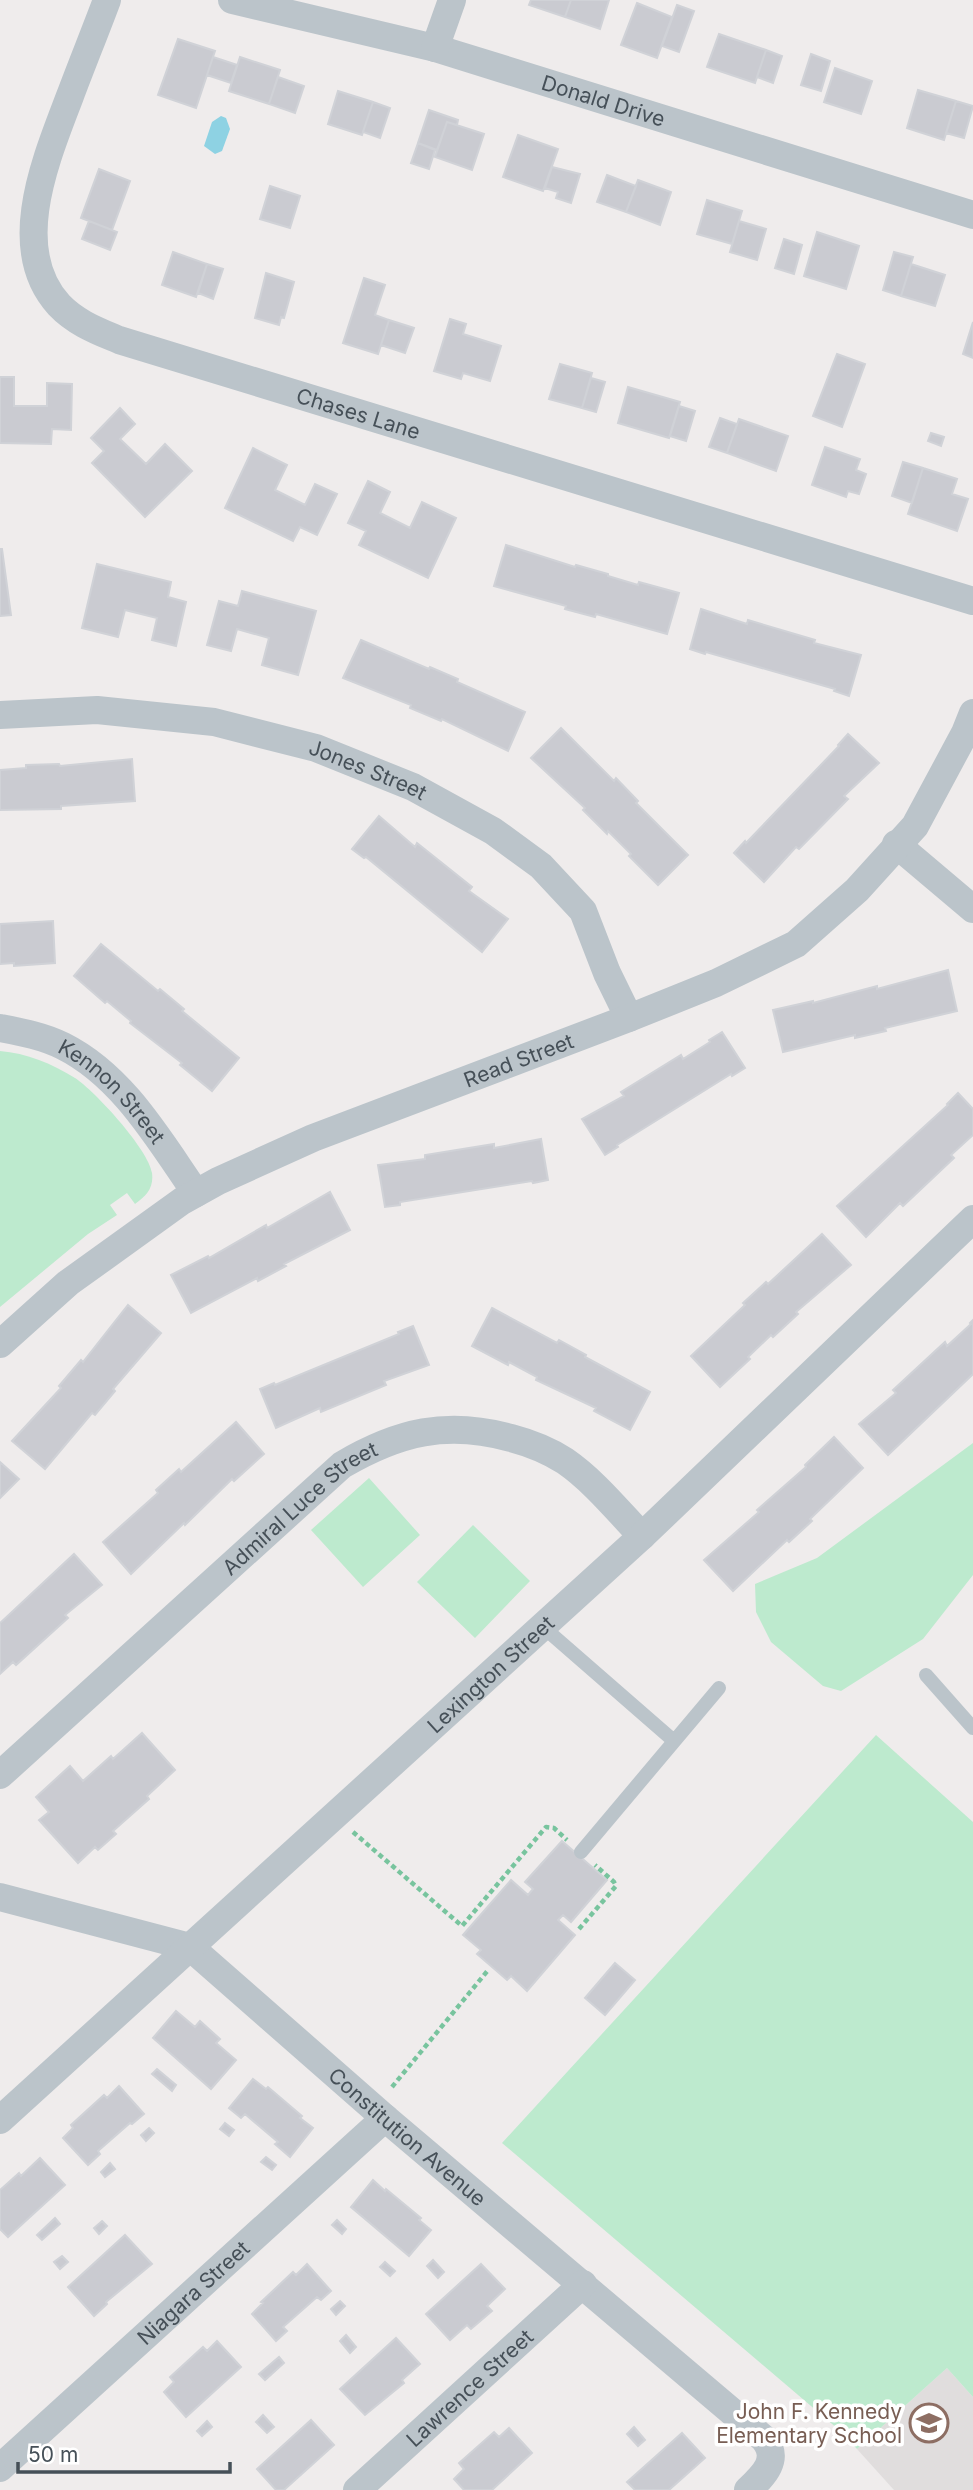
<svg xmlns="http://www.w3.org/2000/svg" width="973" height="2490" viewBox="0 0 973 2490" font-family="Inter,sans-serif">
<rect width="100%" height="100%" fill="#efecec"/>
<path fill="#e0dddd" d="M947,2368L973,2397V2490H894L857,2449Z"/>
<path fill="#bdeace" d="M0,1051C26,1053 53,1064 75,1078C95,1091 149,1150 152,1173C154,1188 146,1196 135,1204L127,1193L110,1205L117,1215L88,1234L0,1307Z
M973,1443V1575L923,1639L841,1691L823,1686L771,1642L756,1612L755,1584L817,1558Z
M369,1478L420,1535L363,1587L311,1530Z
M473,1525L530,1581L475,1638L417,1582Z
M876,1735L973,1822V2397L947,2368L857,2449L838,2429L502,2143Z"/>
<path fill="#8ed2e3" d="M221,116L226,118L230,129L222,151L215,154L204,146L212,122Z"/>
<path fill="#cacbd1" stroke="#d0d2d7" stroke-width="2" d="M531,0H571L565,17L529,5Z
M571,0H609L600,29L565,17Z
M637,3L672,17L657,58L621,45Z
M677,5L694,11L679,52L662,46Z
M719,34L766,50L755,83L707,67Z
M178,39L215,51L196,108L158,95Z
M766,50L782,56L773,83L757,77Z
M811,54L830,61L821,91L801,85Z
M213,57L237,65L231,83L207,75Z
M240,57L280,70L269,104L229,91Z
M835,68L872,81L861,114L824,102Z
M278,77L304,86L295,113L269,104Z
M918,90L956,101L944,140L907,128Z
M338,91L373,102L362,135L328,124Z
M956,101L973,106L964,138L946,133Z
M373,102L390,108L380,138L363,132Z
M429,110L458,120L457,125L447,122L437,150L418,143Z
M447,122L484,134L472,170L435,157Z
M518,135L558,149L543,191L503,177Z
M418,143L435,150L429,169L411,163Z
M552,167L580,174L571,203L556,198L558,192L545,188Z
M99,169L130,181L112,230L81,218Z
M607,175L636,186L626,212L597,202Z
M638,180L671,192L660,225L626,212Z
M270,186L300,196L290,228L260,219Z
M707,200L742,211L732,244L697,234Z
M89,221L117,232L110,250L82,239Z
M739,221L766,229L757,260L730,252Z
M817,232L859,246L846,289L804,276Z
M784,239L802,245L794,274L775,268Z
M173,252L207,264L196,297L162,285Z
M894,252L913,257L901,296L883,290Z
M207,264L223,269L213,299L198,293Z
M911,264L945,275L935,306L901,296Z
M266,273L294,282L284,318L281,317L279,325L255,318Z
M364,278L385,285L375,315L389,320L378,354L343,343Z
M450,319L466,324L463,334L501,346L490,381L463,373L461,379L434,371Z
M389,320L414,328L405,353L381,345Z
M973,322V358L963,354Z
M837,354L865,364L842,427L813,416Z
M560,364L592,373L582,408L549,399Z
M0,377H14V406H47V383L72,384L71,430L52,429L51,444L0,443Z
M591,378L605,382L596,412L582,408Z
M628,387L680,402L669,438L618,423Z
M679,406L695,411L686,441L670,436Z
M120,408L135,424L120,439L146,464L165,444L192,471L145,517L92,463L104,451L91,438Z
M720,418L737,424L727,453L709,447Z
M739,419L788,436L776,471L727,453Z
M931,433L944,437L941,446L928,441Z
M825,447L860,459L856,470L866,474L859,494L848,491L846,497L812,485Z
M253,448L287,465L275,490L305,505L315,484L337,494L317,535L300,527L293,541L225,508Z
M903,462L923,468L912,503L892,496Z
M923,468L957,479L952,494L968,499L957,531L908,514Z
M368,481L390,492L380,513L410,528L422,502L456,518L428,578L359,545L366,531L348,523Z
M506,545L575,567L576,565L608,574V576L638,585L639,582L679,593L667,634L596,614L595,617L565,609L566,606L494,586Z
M0,549H2L11,615L0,616Z
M97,564L171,582L168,597L186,602L176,646L152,640L157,618L125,610L118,637L82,628Z
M242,591L316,611L298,675L262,665L269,638L237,629L231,651L207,645L219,601L238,606Z
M701,609L747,624L748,620L815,640L814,643L861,655L849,696L834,691L835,689L706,652L705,654L690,649Z
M361,640L429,669L430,667L458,679L457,682L525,712L508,751L442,719L441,721L410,708L411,705L343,678Z
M561,728L614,781L616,778L638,801L636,803L688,855L658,885L629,856L631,854L608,831L607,834L583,810L585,808L531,758Z
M848,734L879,763L844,796L848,799L799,849L796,847L764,882L734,853L745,841L746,843L839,746L838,745Z
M132,759L135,801L61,806V809L0,810V770L26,768V765L59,764L60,766Z
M379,816L415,847L417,843L472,887L469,891L508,919L482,952L366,857L364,858L352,849Z
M53,921L55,963L14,966V963L0,964V924Z
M101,944L158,991L160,989L184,1009L182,1011L239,1058L212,1091L180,1065L182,1063L130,1023L131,1021L107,1001L105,1003L74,976Z
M948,970L957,1011L885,1028L886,1031L855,1038V1035L783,1052L773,1010L813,1001V1003L877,986V989Z
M722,1032L745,1068L732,1076L731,1074L617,1145L618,1147L605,1155L582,1119L624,1096L621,1092L681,1055L683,1059L710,1042L709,1040Z
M958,1093L973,1109V1135L951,1155L954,1158L903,1206L900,1203L866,1237L837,1206L948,1105L947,1104Z
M541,1139L548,1180L533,1183L532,1181L400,1202V1205L385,1207L378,1165L425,1159V1155L494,1144V1148Z
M330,1192L350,1230L284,1264L286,1266L258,1281L257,1278L191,1313L171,1275L208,1256L209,1258L266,1225L267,1228Z
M822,1234L851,1265L796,1312L798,1314L773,1337L771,1335L748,1357L750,1359L720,1387L691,1356L745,1305L743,1303L766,1282L768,1284Z
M128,1305L161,1333L113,1389L115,1391L95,1415L92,1413L45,1469L12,1441L61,1388L59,1386L81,1360L83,1362Z
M492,1308L557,1343L559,1340L586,1355L585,1357L650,1392L630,1430L594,1411L596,1408L536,1380L537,1377L509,1362L508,1365L472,1346Z
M973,1320V1374L888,1455L859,1424L896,1393L893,1390L945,1342L947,1346L971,1324L970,1323Z
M413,1326L429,1365L384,1381L386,1385L321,1412L320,1408L276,1428L260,1389L274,1383L275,1385L399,1334L398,1332Z
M236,1422L264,1454L234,1481L232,1479L185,1525L184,1523L131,1574L103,1542L158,1493L156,1490L179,1469L181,1472Z
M834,1437L863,1468L810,1519L812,1521L789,1542L787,1540L733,1591L704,1560L759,1512L757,1510L806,1467L805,1465Z
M0,1462L19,1479L0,1498Z
M74,1554L102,1585L65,1615L68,1618L16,1665L13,1662L0,1674V1623Z
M142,1733L175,1770L147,1796L149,1799L113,1831L116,1834L98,1850L95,1847L78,1863L39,1820L49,1812L36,1797L70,1766L83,1781L111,1756L113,1759Z
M562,1841L607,1880L571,1922L563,1915L558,1920L575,1935L527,1991L511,1976L507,1980L477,1954L481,1950L463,1935L511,1880L528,1895L533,1889L525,1882Z
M615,1963L635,1980L605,2015L585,1998Z
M176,2011L195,2027L200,2021L220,2039L216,2043L236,2060L211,2089L153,2038Z
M157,2069L176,2085L172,2091L152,2074Z
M253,2079L266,2089L268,2087L302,2116L300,2118L313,2128L290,2157L275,2144L278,2142L245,2114L241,2118L229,2108Z
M119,2086L144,2114L132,2124L130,2123L98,2151L100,2154L88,2165L63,2138L73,2128L71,2125L104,2095L107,2098Z
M225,2123L234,2130L229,2136L220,2129Z
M149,2128L154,2133L146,2141L141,2135Z
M266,2157L276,2165L272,2170L261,2162Z
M40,2158L65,2185L8,2237L0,2229V2190L19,2173L21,2176Z
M110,2163L115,2169L105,2177L101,2172Z
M373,2180L385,2191L386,2189L421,2218L419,2220L431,2230L409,2256L351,2207Z
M55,2218L60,2224L42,2240L37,2235Z
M337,2220L346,2229L342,2234L332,2225Z
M102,2221L107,2226L99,2234L94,2228Z
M125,2235L152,2264L106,2302L107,2304L94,2316L68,2287Z
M62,2256L68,2262L60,2269L54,2262Z
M433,2260L444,2272L438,2278L427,2266Z
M385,2262L395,2271L390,2276L380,2267Z
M307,2264L331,2291L321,2300L317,2297L283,2327L287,2331L276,2341L252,2314L263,2303L261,2302L293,2272L296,2275Z
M481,2264L505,2289L487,2306L492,2311L471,2329L467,2325L450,2340L426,2314Z
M340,2301L345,2306L336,2315L331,2309Z
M346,2335L356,2347L350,2353L340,2341Z
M396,2338L420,2364L402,2380L404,2383L365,2415L340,2389Z
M217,2341L241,2367L186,2417L164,2392L174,2382L170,2377L203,2347L207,2351Z
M279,2357L284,2363L265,2380L259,2374Z
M263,2415L274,2427L267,2433L256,2422Z
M311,2420L334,2445L284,2490H276L257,2469Z
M207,2421L212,2427L202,2436L197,2431Z
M634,2427L645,2440L638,2446L627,2434Z
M509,2428L532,2453L492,2490H464L454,2479L464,2469L459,2463L494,2432L499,2437Z
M682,2433L705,2458L669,2490H635L627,2482Z"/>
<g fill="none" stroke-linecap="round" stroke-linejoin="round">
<path stroke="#78c49e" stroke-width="4.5" stroke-dasharray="5 3.5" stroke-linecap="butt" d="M353,1832L462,1926L546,1827L554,1828L567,1840
M579,1929L616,1886L614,1882L595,1865
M392,2087L489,1969"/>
<path stroke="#bbc4ca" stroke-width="14" d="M542,1626L674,1741
M926,1675L973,1728
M581,1852L719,1688"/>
<g stroke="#bbc4ca" stroke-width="28">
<path id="s1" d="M107,0C95,32 82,64 70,96C47,157 7,248 59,305C76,323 98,331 119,340L973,601"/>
<path id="s2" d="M232,0L435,48L973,215"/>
<path d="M435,48L452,0"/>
<path id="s3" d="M0,715L97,710L214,722L316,748L413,787L493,831L541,866L583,911L607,973L629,1018"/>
<path d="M896,844L973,909"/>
<path id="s4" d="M0,1028C21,1032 43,1036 63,1046C123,1076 159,1140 196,1193"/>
<path id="s5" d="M0,1344L68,1283L182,1201L218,1181L313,1138L629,1018L716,983L796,944L857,890L915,826L965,733L973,713"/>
<path id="s6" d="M0,1775L342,1465C398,1432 447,1420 511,1438C530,1443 548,1450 565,1461C594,1481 618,1511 642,1536"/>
<path id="s7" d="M0,1897L190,1947L385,2118L763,2438C781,2459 764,2475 748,2490"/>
<path id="s8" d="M0,2120L642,1536L973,1219"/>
<path id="s9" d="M0,2468L385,2118"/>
<path id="s10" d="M357,2490L583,2284"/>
</g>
</g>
<defs>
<symbol id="school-ring" viewBox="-11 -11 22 22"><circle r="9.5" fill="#fff" stroke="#8d6e63" stroke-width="1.5"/><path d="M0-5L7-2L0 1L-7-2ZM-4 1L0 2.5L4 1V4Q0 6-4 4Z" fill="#8d6e63"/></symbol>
</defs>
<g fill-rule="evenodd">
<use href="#school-ring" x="907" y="2401" width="44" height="44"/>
</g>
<g text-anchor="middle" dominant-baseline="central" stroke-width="7" stroke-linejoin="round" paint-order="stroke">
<g font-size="21" fill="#465058" stroke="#fff">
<text stroke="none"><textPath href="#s2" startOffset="385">Donald Drive</textPath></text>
<text stroke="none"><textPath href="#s1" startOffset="644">Chases Lane</textPath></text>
<text stroke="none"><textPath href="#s3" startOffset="376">Jones Street</textPath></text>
<text stroke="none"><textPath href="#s5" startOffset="597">Read Street</textPath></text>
<text stroke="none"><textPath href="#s4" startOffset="133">Kennon Street</textPath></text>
<text stroke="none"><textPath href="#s6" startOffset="402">Admiral Luce Street</textPath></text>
<text stroke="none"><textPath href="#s8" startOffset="663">Lexington Street</textPath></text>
<text stroke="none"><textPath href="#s7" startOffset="485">Constitution Avenue</textPath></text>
<text stroke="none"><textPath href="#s9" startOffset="261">Niagara Street</textPath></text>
<text stroke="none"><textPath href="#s10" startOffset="152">Lawrence Street</textPath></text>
</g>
<g font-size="21" fill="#785e54" stroke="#fff" text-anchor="end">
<text x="902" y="2411">John F. Kennedy<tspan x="902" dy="24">Elementary School</tspan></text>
</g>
</g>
<path d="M18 2462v10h212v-10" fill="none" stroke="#465058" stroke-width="3.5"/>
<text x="28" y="2462" font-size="21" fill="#465058" stroke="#ffffff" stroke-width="5" paint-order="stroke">50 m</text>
</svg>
